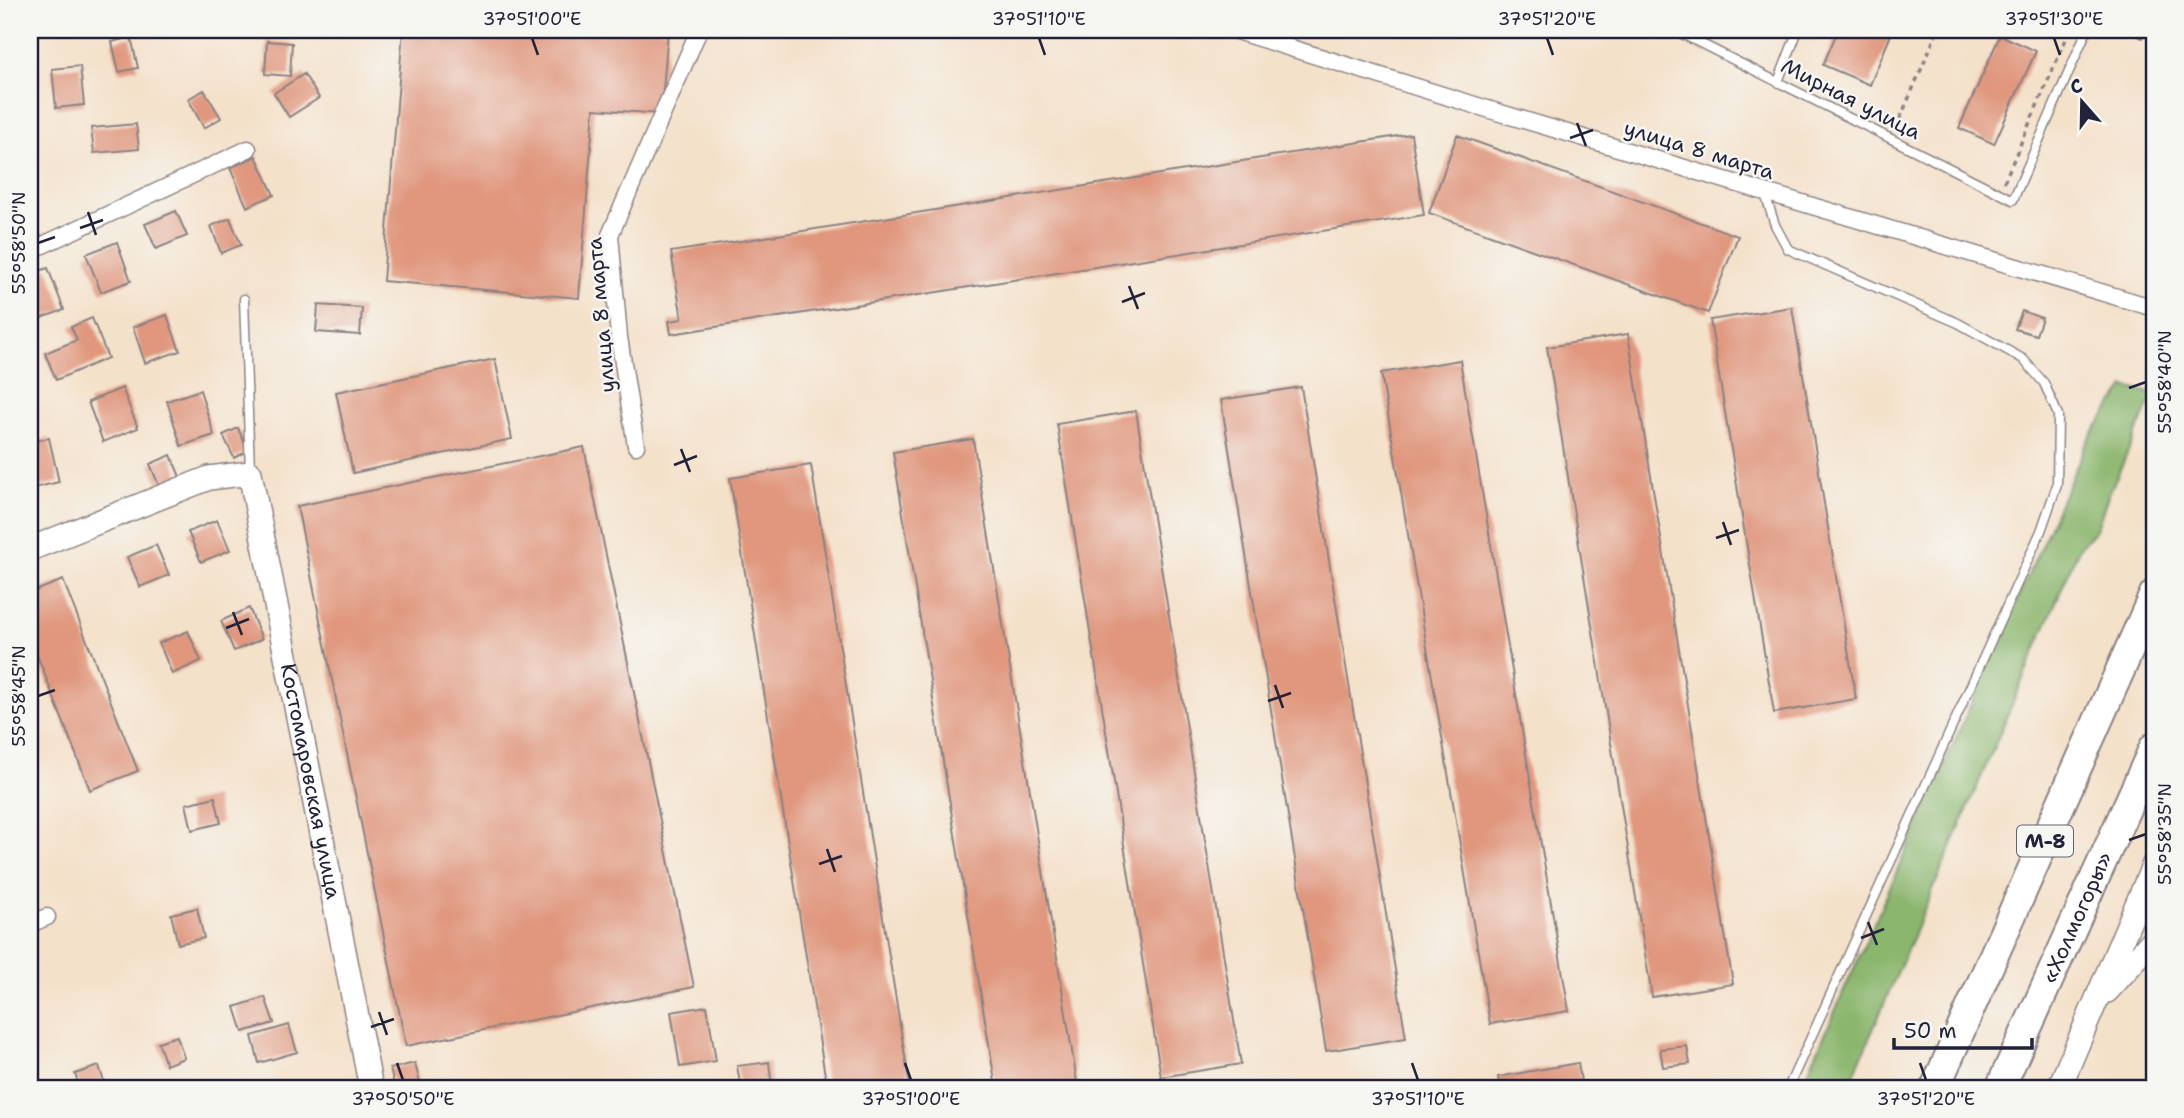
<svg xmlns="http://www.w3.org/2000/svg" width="2184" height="1118" viewBox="0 0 2184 1118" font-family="'Shantell Sans',sans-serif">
<rect width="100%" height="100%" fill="#f6f6f2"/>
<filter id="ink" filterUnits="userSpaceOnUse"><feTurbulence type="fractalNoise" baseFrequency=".0143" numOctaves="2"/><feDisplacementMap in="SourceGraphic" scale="14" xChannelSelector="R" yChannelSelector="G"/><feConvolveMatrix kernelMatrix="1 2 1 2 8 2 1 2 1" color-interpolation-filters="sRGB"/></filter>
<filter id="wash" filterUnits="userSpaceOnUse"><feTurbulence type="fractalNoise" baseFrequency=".00686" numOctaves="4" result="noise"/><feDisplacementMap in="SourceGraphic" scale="28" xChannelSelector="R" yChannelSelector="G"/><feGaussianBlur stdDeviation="1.57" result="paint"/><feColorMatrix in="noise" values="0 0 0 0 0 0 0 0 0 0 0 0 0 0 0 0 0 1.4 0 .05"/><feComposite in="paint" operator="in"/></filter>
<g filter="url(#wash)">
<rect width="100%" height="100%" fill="#f4e1ca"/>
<path fill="#8bb66d" stroke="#566c54" stroke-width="2" d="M2125,387L2154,394L2107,498L2097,528L2079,548L1848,1088H1801L2089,438Z"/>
<g id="blocks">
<path fill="#e0977e" d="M403,30H668L661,114L594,109L579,298L383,281Z
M1838,30H1893L1870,85L1823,65Z
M2123,30H2145L2142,38Z
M2000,35L2036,51L1994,144L1959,128Z
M131,37L138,68L119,72L112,42Z
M267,41L292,43L290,76L265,74Z
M80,66L84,105L56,108L52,69Z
M304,74L319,98L289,117L274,93Z
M204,90L221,118L204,128L188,99Z
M136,124L139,149L94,153L91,128Z
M1411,134L1424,215L671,334L669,321L682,319L671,252Z
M1457,135L1738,236L1708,313L1429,213Z
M256,156L274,195L247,207L230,168Z
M176,211L187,236L156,249L145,224Z
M230,218L241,245L221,253L211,226Z
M117,242L131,281L101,292L86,254Z
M48,268L64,310L30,322V274Z
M318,305L362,308L360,335L316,332Z
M1792,307L1856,699L1774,713L1710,320Z
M2022,311L2042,318L2036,335L2015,329Z
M167,315L180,351L145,363L133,327Z
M92,318L108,358L56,380L45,353L77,340L71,327Z
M1628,334L1733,984L1652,997L1547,347Z
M495,359L512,439L353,473L336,392Z
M1460,360L1569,1011L1490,1024L1381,373Z
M1301,387L1406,1038L1326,1051L1221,400Z
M122,388L138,428L103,442L88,402Z
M200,390L214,435L181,446L167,401Z
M1136,411L1241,1064L1161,1077L1057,424Z
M238,428L248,451L234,458L223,435Z
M49,438L59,482L30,489V442Z
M973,439L1078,1088H996L893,452Z
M584,447L694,987L406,1046L297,506Z
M171,455L180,477L159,486L150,464Z
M811,465L910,1088H827L730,478Z
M217,520L230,550L201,562L188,532Z
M156,545L169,575L140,587L127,557Z
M63,580L138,771L90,790L30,637V593Z
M249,608L262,639L234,651L221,621Z
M188,631L201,661L172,674L159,643Z
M215,797L221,823L192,830L186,804Z
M197,908L204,938L178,944L171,914Z
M265,997L274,1023L243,1032L235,1007Z
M707,1006L716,1061L680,1067L671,1012Z
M289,1025L297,1052L259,1063L252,1036Z
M177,1036L184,1058L166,1065L158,1042Z
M1687,1046L1690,1064L1663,1067L1660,1049Z
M769,1062L772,1088H741L737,1066Z
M415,1063L421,1088H395L390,1069Z
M1578,1063L1582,1088H1500L1498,1077Z
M99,1066L106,1088H80L75,1074Z"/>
</g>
</g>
<g filter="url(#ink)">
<use href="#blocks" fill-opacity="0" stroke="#8b8282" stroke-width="2"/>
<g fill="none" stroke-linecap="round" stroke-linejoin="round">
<defs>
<path id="lane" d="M1674,30L2013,200L2087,30
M1778,82L1798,30
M1765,194L1775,225L1788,249L1958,323L2023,359L2044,383L2058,415L2057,485L2041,531L1788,1088
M244,299L250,470"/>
<path id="street" d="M1233,30L1497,112L2154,308
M30,251L248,149
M636,446L619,337L610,235L699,30
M30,924L47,917"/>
<g id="secondary">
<path id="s1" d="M30,549L209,478L250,473L371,1088"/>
<path d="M2107,991L2154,939"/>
<path d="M2059,1088L2154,864"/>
</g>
<g id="highway">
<path d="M1935,1088L2154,594"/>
<path id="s2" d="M2000,1088L2154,747"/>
</g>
</defs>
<use href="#lane" stroke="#8b8282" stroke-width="11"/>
<use href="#street" stroke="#8b8282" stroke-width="19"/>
<use href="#secondary" stroke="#8b8282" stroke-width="26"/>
<use href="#highway" stroke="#8b8282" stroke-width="32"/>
<path stroke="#8b8282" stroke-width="3.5" stroke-dasharray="5 5" stroke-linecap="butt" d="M1896,128L1938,30
M2004,182L2070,30"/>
<use href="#lane" stroke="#fff" stroke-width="8"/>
<use href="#street" stroke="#fff" stroke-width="16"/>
<use href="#secondary" stroke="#fff" stroke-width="23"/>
<use href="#highway" stroke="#fff" stroke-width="28"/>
</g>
</g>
<path fill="none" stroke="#22223b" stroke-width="2.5" d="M532,38L538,55M1039,38L1045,55M1547,38L1553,55M2054,38L2060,55M1577,123L1586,146M1570,138L1593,130M88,212L96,235M80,228L103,220M38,243L55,237M1129,286L1138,309M1122,302L1145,293M2129,388L2146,382M681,449L690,472M674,465L697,456M1723,522L1731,545M1716,538L1739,530M233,612L242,635M226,628L249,619M1275,685L1283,708M38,696L55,690M1268,701L1291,693M2129,840L2146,834M827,849L835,872M819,864L842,856M1868,922L1877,945M1861,938L1884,929M379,1012L387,1035M371,1027L394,1019M397,1063L403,1080M905,1063L911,1080M1412,1063L1418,1080M1920,1063L1926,1080"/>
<g text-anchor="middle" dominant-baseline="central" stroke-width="5" stroke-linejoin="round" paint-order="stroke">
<rect fill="#f6f6f2" stroke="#626272" stroke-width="2" x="2017" y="825.5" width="56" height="31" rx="5"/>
<g font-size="19" font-weight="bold" fill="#22223b">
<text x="2045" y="841">М-8</text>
</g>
<g font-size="21" fill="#22223b" stroke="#f6f6f2">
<text transform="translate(1851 99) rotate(27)">Мирная улица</text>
<text transform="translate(1699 150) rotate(17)">улица 8 марта</text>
<text transform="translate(601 315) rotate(-95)">улица 8 марта</text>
<text stroke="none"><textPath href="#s1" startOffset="548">Костомаровская улица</textPath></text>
<text stroke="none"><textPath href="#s2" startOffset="187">«Холмогоры»</textPath></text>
</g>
</g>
<rect width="2184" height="1118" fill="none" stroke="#f6f6f2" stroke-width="77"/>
<g transform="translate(2082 102) rotate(340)" stroke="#f6f6f2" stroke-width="5" paint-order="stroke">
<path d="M0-5L12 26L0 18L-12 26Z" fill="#22223b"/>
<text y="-10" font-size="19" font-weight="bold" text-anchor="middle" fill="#22223b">С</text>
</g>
<path d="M1894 1038v10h138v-10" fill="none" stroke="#22223b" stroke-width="3.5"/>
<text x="1904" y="1038" font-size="21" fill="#22223b" stroke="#f6f6f2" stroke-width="5" paint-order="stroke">50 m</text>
<rect x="38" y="38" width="2108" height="1042" fill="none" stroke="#22223b" stroke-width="2.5"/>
<g font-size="18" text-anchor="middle" fill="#22223b">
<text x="532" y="25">37°51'00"E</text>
<text x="1039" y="25">37°51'10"E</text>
<text x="1547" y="25">37°51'20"E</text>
<text x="2054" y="25">37°51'30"E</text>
<text transform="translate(19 243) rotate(-90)" y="6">55°58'50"N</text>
<text transform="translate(2165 382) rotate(-90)" y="6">55°58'40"N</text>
<text transform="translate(19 696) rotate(-90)" y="6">55°58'45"N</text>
<text transform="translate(2165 834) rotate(-90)" y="6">55°58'35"N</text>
<text x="403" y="1105">37°50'50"E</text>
<text x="911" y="1105">37°51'00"E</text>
<text x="1418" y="1105">37°51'10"E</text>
<text x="1926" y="1105">37°51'20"E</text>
</g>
</svg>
